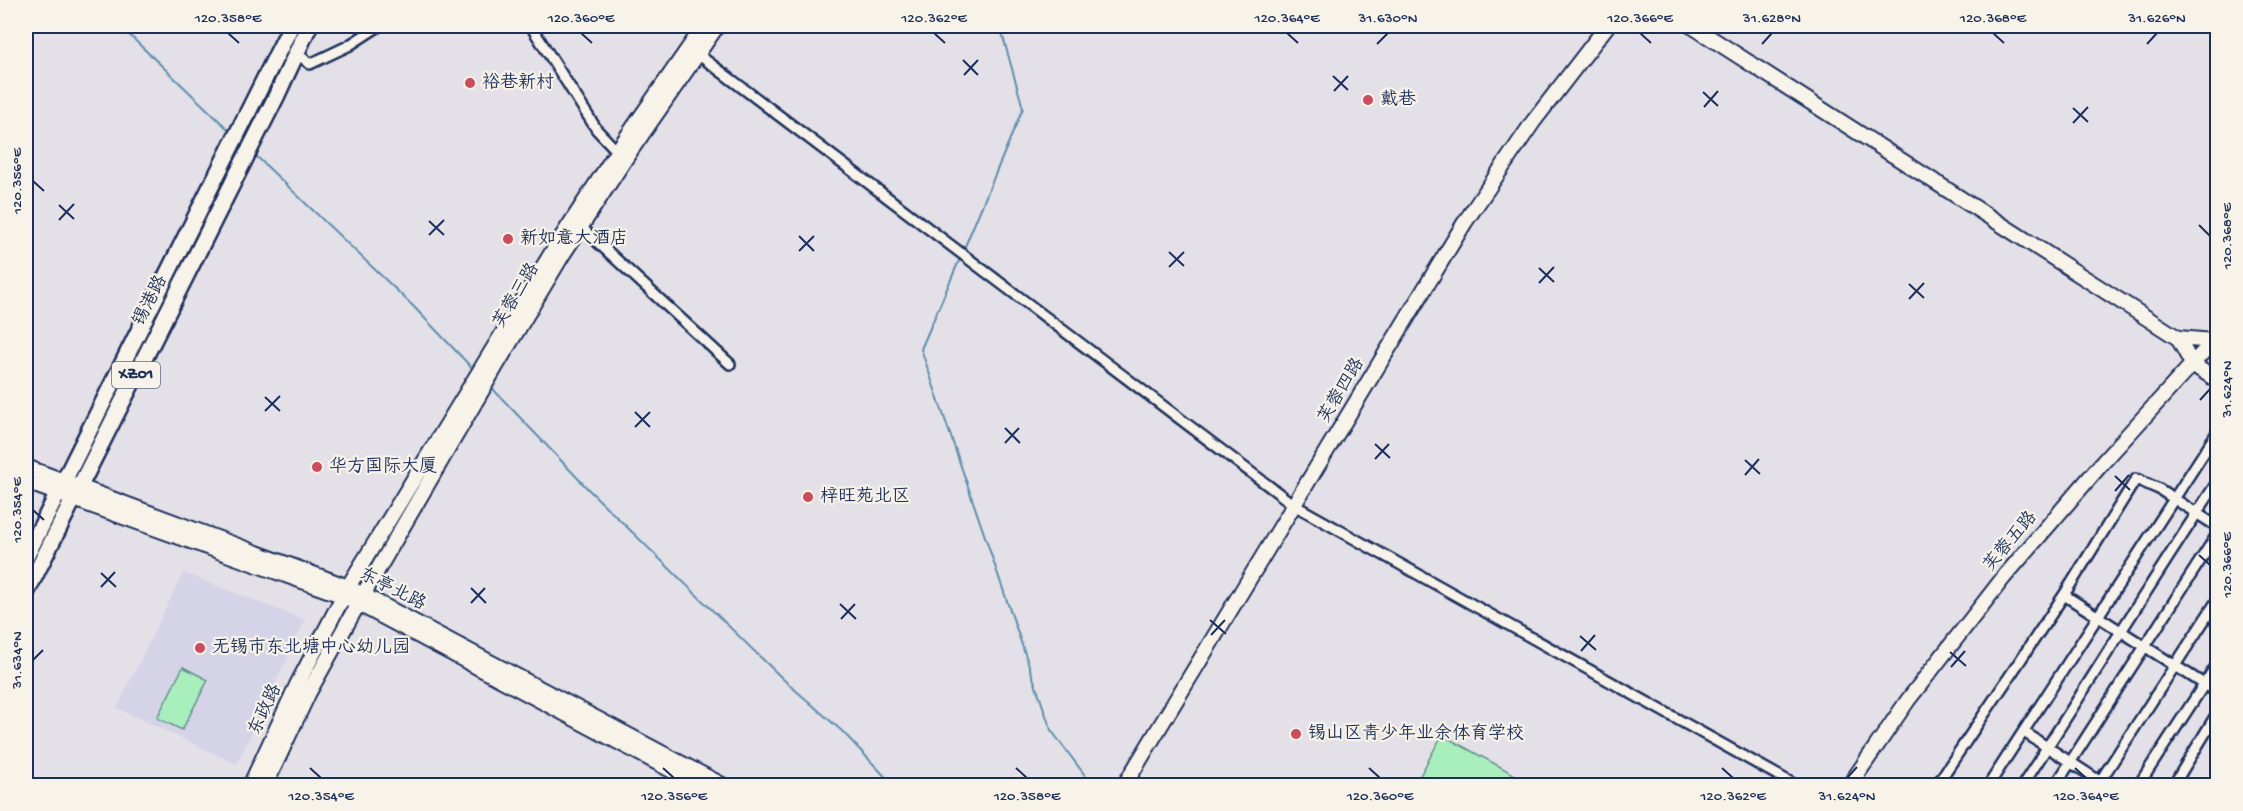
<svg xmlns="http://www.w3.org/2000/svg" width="2243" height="811" viewBox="0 0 2243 811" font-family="'Gochi Hand','LXGW WenKai TC',sans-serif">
<rect width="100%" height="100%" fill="#e3e0e7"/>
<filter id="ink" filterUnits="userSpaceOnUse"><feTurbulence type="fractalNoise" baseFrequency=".0167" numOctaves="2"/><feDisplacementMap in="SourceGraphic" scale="12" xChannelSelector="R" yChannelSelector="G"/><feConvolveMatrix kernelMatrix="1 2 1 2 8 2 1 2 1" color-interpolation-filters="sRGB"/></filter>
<g filter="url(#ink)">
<path fill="#d5d3e7" d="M183,573L305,620L237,764L117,708Z"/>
<path fill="#a8efbc" stroke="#628f8d" stroke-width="1.5" d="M183,667L208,680L182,730L157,718Z
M1442,735L1519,777L1514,785H1415Z"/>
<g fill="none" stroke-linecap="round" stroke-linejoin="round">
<path stroke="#5b8fb0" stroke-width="2" d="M120,26L232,133
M253,153L413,306L474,370
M963,251L1023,108L1000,26
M961,256L921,349L1051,730L1093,786
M491,387L590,491L784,680L843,732L894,786
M1083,786L1088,779"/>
<defs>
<path id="street" d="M531,26L597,130L617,151
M695,52L1294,505L1797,786
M297,53L310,64L348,46L379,26
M581,227L730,364
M2064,595L2218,693
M2024,732L2107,786
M1936,786L2064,595L2136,479L2159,489L2218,527
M1988,786L2218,431
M2022,786C2088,685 2151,582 2218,481
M2055,786L2218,533
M2097,786L2218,599
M2138,786L2218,663
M2173,786L2218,712"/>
<path id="secondary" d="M1692,26L2178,338L2213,341L2218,345
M2178,338L2192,364L2218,381
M26,467L348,587L724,786
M26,482L344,596L701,786
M250,786L297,685L348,587L554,249L622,144L704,26
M265,786L309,692L363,595L499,361L563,254L631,150L717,26
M1124,786L1465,222L1533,122L1607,26
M1849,786L1908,700L2004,577L2104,461L2216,338"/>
<path id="primary" d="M26,557L291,26
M26,593L276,97L309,26"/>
</defs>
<use href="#street" stroke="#1b2f5e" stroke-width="14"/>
<use href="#secondary" stroke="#1b2f5e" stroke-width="18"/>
<use href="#primary" stroke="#1b2f5e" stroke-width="20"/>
<use href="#street" stroke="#f7f3e8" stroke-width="9"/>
<use href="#secondary" stroke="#f7f3e8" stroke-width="14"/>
<use href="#primary" stroke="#f7f3e8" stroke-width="15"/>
</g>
</g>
<path fill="none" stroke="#1b2f5e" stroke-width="2" d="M228,33L239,43M581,33L592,43M934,33L945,43M1287,33L1298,43M1640,33L1651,43M1993,33L2004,43M1377,44L1388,33M1762,44L1772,33M2147,44L2157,33M963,60L978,75M964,75L978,60M1333,76L1348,90M1334,91L1348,76M1703,92L1718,106M1704,107L1718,91M2073,108L2088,122M2073,123L2088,107M33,181L44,191M59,205L74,219M59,220L74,204M429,221L444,235M2199,225L2210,236M429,235L444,220M799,236L814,251M799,251L814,236M1169,252L1184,266M1169,267L1184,252M1539,268L1554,282M1539,283L1554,267M1909,284L1924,298M1909,299L1924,283M265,397L280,411M2200,400L2210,389M265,411L280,396M635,412L650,427M635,427L650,412M1005,428L1020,443M1005,443L1019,428M1375,444L1390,458M1375,459L1389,444M1745,460L1760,474M1745,475L1759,459M2115,476L2130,490M2115,491L2129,475M33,510L44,520M2199,555L2210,565M101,573L116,587M101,587L115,572M471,588L486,603M471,603L485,588M840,604L856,619M841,619L855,604M1210,620L1226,634M1211,635L1225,620M1580,636L1596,650M1581,651L1595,635M1950,652L1966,666M33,660L43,650M1951,667L1965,651M310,768L321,778M663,768L674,778M1016,768L1027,778M1369,768L1380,778M1722,768L1733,778M2075,768L2086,778M1847,778L1857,767"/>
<g fill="#d1495b" stroke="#f7f3e8" stroke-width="2">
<circle cx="470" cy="83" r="6"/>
<circle cx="1368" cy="100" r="6"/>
<circle cx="508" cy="239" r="6"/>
<circle cx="317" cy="467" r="6"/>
<circle cx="808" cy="497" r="6"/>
<circle cx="200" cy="648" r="6"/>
<circle cx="1296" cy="734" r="6"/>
</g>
<g text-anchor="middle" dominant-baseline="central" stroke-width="4.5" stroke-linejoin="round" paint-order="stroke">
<rect fill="#f7f3e8" stroke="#5d6a87" stroke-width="1.5" x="112" y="362" width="48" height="26" rx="4.5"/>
<g font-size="16" font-weight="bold" fill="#1b2f5e">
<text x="136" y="375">XZ01</text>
</g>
<g font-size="18" fill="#1b2f5e" stroke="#f7f3e8" text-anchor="start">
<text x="482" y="83">裕巷新村</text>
<text x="1380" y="100">戴巷</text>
<text x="520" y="239">新如意大酒店</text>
<text x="329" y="467">华方国际大厦</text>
<text x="820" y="497">梓旺苑北区</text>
<text x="212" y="648">无锡市东北塘中心幼儿园</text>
<text x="1308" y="734">锡山区青少年业余体育学校</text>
</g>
<g font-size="18" fill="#1b2f5e" stroke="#f7f3e8">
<text transform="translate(517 296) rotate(-59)">芙蓉三路</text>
<text transform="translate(151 301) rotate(-63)">锡港路</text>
<text transform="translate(1342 391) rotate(-59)">芙蓉四路</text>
<text transform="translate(2011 542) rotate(-50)">芙蓉五路</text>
<text transform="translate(392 590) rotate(27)">东亭北路</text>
<text transform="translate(266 710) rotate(-65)">东政路</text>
</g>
</g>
<rect width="2243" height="811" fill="none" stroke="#f7f3e8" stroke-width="66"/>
<rect x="33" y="33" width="2177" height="745" fill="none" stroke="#1b2f5e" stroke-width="2"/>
<g font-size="15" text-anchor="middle" fill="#1b2f5e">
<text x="228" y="22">120.358°E</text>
<text x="581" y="22">120.360°E</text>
<text x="934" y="22">120.362°E</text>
<text x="1287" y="22">120.364°E</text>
<text x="1388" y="22">31.630°N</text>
<text x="1640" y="22">120.366°E</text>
<text x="1772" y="22">31.628°N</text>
<text x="1993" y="22">120.368°E</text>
<text x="2157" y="22">31.626°N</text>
<text transform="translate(16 181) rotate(-90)" y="5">120.356°E</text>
<text transform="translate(2226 236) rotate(-90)" y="5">120.368°E</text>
<text transform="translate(2226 389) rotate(-90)" y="5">31.624°N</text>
<text transform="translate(16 510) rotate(-90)" y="5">120.354°E</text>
<text transform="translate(2226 565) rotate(-90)" y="5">120.366°E</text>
<text transform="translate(16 660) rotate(-90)" y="5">31.634°N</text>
<text x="321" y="800">120.354°E</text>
<text x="674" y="800">120.356°E</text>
<text x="1027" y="800">120.358°E</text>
<text x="1380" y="800">120.360°E</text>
<text x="1733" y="800">120.362°E</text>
<text x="1847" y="800">31.624°N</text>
<text x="2086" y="800">120.364°E</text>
</g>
</svg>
